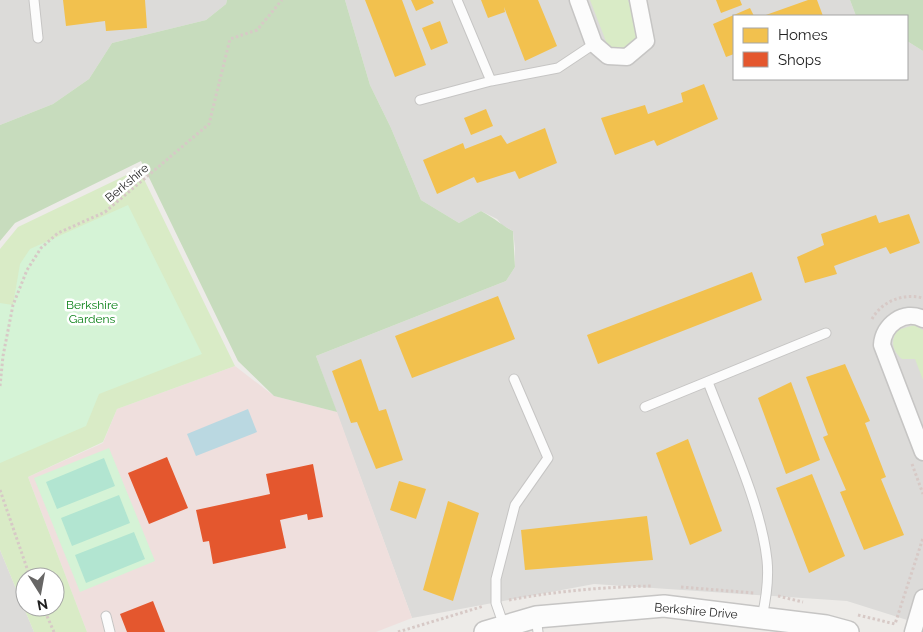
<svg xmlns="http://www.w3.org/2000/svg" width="923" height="632" viewBox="0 0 923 632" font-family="Raleway,sans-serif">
<rect width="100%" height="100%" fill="#edebe8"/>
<path fill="#dcdbd9" d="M0,0H227L226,4L206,20L112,43L89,79L53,104L0,125Z
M345,0H850L856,16H734V79H907V41L923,51V625L847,601L594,584L412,618L316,356L506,281L515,267V248L513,231L502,225L497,219L481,211L459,223L421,200L391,128L370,85Z
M0,550L34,632H0Z"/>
<path fill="#efdfdd" d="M235,366L274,396L337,412L412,618L376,632H87L28,477L103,443L117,409Z"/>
<path fill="#d9ebc6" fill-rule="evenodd" d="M590,0H628L638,23V41L625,50L612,48L607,44Z
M139,169L235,366L117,409L103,442L28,477L87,632H34L0,550V249L18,227ZM25,577H55V607H25Z
M914,325L923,330V380L915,359H902C892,351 890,340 898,330Z"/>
<path fill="#c7dcbd" d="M227,0H345L370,85L391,128L421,200L459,223L481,211C493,217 501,225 513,231L515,267L506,281L316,356L337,412L274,396L238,361L141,161L15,223L0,241V125L53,104L89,79L112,43L206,20L226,4Z
M850,0H923V51L907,41V16H856Z"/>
<path fill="#d5f3d6" d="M128,205L202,354L99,394L86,426L0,463V303L13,305L20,264L30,249Z
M109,448L155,561L80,592L34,478Z"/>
<path fill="#b2e5d1" d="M104,458L115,486L57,509L46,482Z
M119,495L130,523L72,546L61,518Z
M134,532L145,559L86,583L75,555Z"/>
<path fill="#bad8e1" d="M248,409L257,432L196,456L187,434Z"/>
<path fill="#f2c14e" d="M63,0H145L147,28L106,31L105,21L66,26Z
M365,0H402L426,65L395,77Z
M411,0H432L434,3L416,11Z
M481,0H538L557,46L525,61L504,7L505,12L488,18Z
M716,0H740L742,5L721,13Z
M808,0H817L823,16H763Z
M750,8L754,16H734V54L726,57L713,24Z
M440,21L448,43L431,50L422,28Z
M704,84L718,119L657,146L654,140L615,155L601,118L645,105L648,114L683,102L681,93Z
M486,109L493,126L471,135L464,118Z
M545,128L557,163L519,179L515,171L477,183L474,177L437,194L423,160L463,143L465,149L501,135L507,144Z
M909,214L920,243L890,254L886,247L834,266L837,274L805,283L797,257L824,245L821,234L876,215L879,223Z
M752,272L762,300L598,364L587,335Z
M498,296L515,339L412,378L395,336Z
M361,359L379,411L386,409L403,460L376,469L357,422L351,423L332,371Z
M845,364L870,421L865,423L886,477L881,479L904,535L864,550L840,492L846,490L823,437L828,435L806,377Z
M791,382L820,460L786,474L758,398Z
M688,439L722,531L690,545L656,453Z
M812,474L845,556L809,573L776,488Z
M399,481L426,489L416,519L390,510Z
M448,501L479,513L453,601L423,590Z
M647,516L653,560L525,570L521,530Z"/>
<path fill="#e4572e" d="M167,457L188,508L149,524L128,473Z
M313,464L323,517L308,520L307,514L280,520L286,548L213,564L209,541L203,542L196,510L270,494L266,474Z
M153,601L165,632H127L120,614Z"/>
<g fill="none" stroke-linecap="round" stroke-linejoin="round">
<defs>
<path id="service" d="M34,0L38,38
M457,0L491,81
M420,100L491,81L558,68L594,44
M708,382C728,435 761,504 767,560C769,579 766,599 762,617
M645,407L826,333
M106,616L110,632
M536,617L538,632
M504,626L496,603V579L515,505L548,458L514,379"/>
<path id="minor" d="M578,0L594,44L608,56L627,57L646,41L638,0
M923,319C904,309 883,325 882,345L923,452
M913,632L923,598"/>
<path id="tertiary" d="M485,632L536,617L664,606L826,626L848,632"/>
</defs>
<use href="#service" stroke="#c6c5c4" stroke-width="11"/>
<use href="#minor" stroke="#c6c5c4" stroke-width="19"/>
<use href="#tertiary" stroke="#c6c5c4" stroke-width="24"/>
<path stroke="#d7c9c6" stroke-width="3" stroke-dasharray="2.5 2.5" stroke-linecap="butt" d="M872,319C882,301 903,293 923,298
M0,386L3,356L13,305L27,270L41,248L58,233L105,212L209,124L230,39L257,30L282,0
M912,464L923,494
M0,490L30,577
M681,587L754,593
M778,596L803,602
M509,600C556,591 604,587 652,586
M43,607L54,632
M858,615L895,624L923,538
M398,632L484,606"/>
<use href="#service" stroke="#fcfcfc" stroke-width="9"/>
<use href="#minor" stroke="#fcfcfc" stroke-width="16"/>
<use href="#tertiary" stroke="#fcfcfc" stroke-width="21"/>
</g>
<g text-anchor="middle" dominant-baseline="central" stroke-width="5" stroke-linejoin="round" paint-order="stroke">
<g font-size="12" fill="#1f1f1f" stroke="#fff">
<text transform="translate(127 183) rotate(-40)">Berkshire</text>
<text transform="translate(696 611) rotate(5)">Berkshire Drive</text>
</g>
<g font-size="12" fill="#098016" stroke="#fff">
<text x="92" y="305">Berkshire<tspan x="92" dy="14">Gardens</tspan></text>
</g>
</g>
<rect x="733" y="15" width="175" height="65" fill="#ffffff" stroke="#a5a5a5"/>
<rect x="743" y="28" width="25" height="15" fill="#f2c14e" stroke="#a5a5a5"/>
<text x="778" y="40" font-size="15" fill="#1f1f1f">Homes</text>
<rect x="743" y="52" width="25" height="15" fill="#e4572e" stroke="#a5a5a5"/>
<text x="778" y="65" font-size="15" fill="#1f1f1f">Shops</text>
<g transform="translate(40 592) rotate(169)"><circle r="24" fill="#ffffff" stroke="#a5a5a5"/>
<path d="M0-4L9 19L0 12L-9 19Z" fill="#676665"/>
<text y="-8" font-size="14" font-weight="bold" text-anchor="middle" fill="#1f1f1f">N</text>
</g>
</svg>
